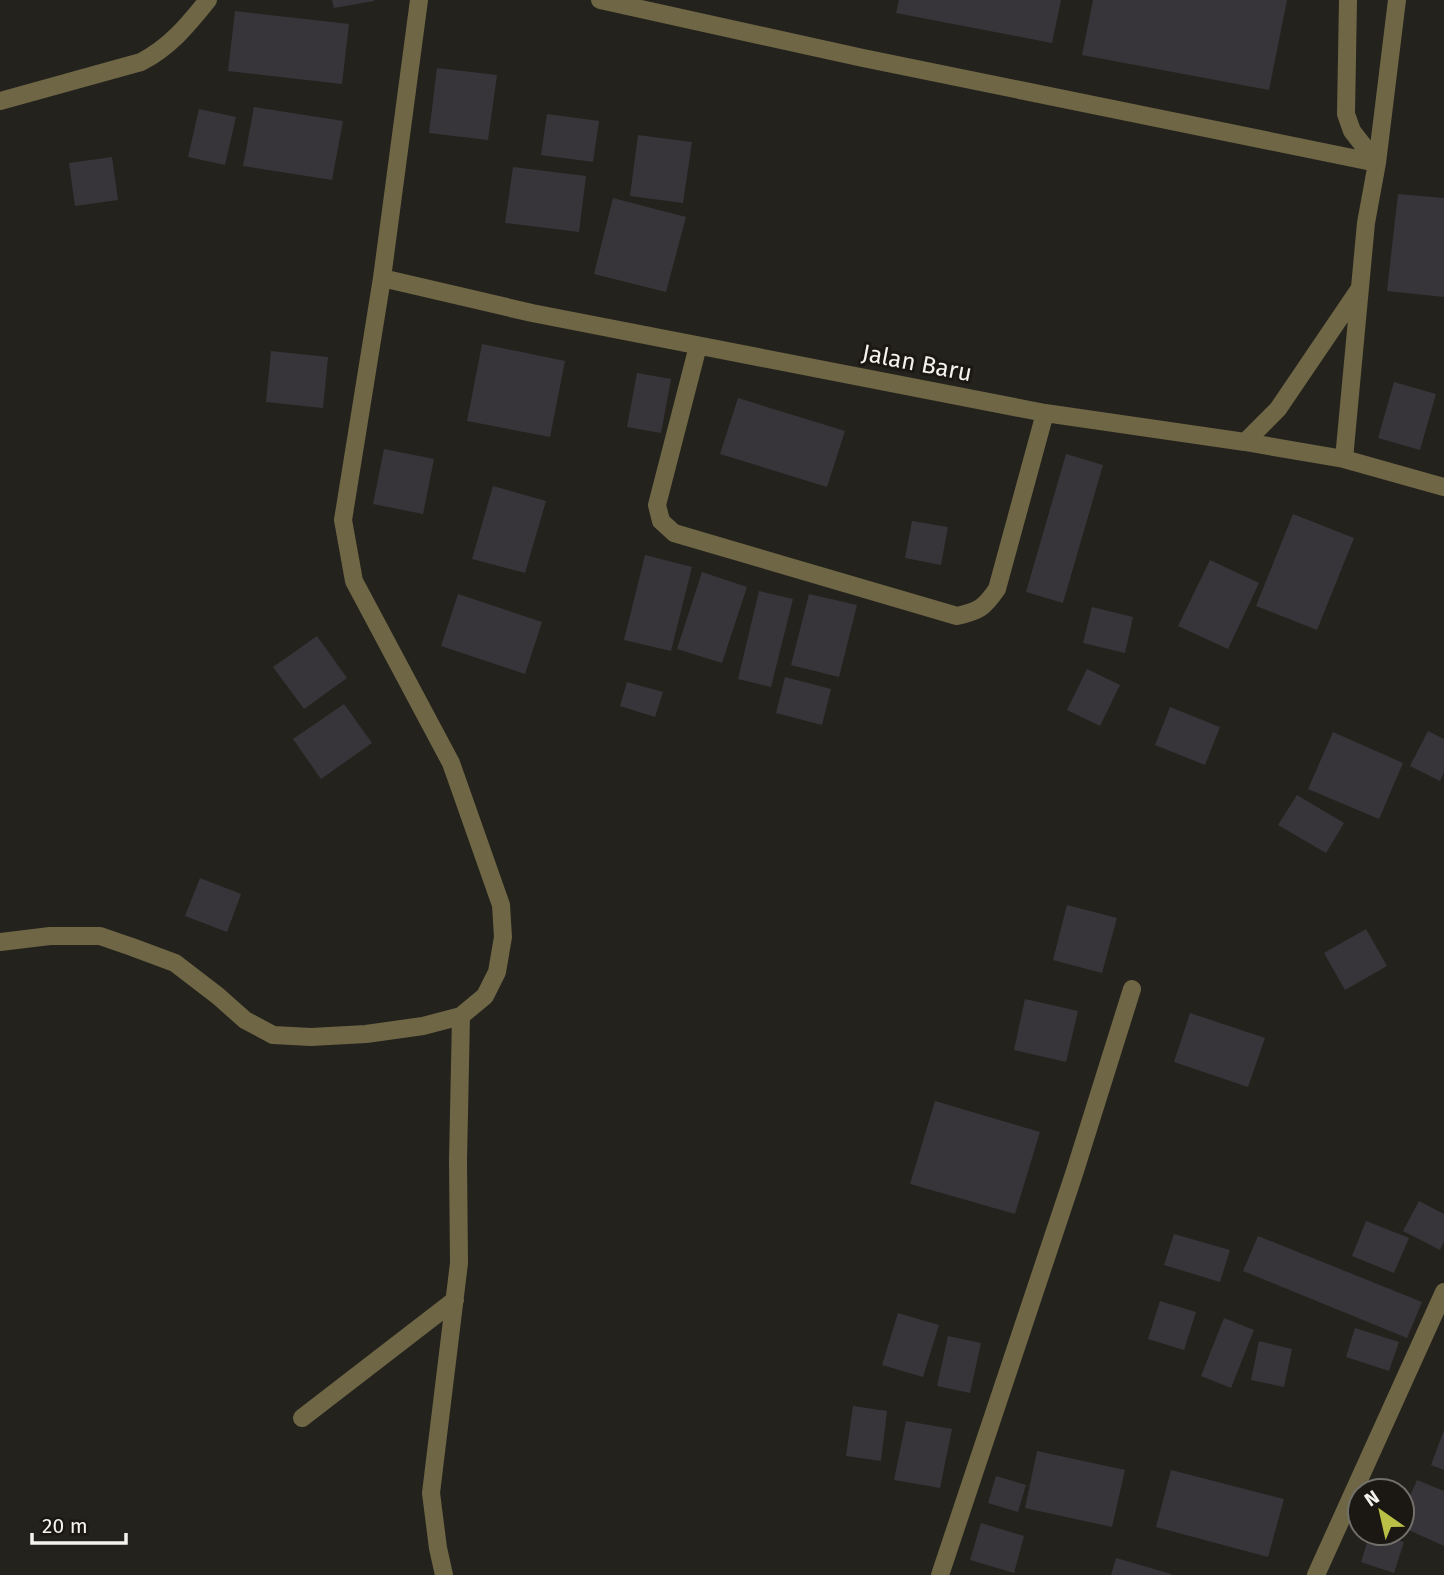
<svg xmlns="http://www.w3.org/2000/svg" width="1444" height="1575" viewBox="0 0 1444 1575" font-family="'Fira Sans',sans-serif">
<rect width="100%" height="100%" fill="#24221d"/>
<path fill="#37353a" d="M332,0H374V1L334,8Z
M899,0H1061L1052,43L896,13Z
M1093,0H1287L1269,90L1082,55Z
M235,11L349,24L342,84L228,71Z
M437,68L497,75L488,140L429,133Z
M254,107L343,121L332,180L243,166Z
M199,109L236,117L225,165L188,157Z
M547,114L599,121L593,162L541,155Z
M638,135L692,142L683,203L630,196Z
M112,157L118,200L75,206L69,163Z
M513,167L586,176L579,232L505,223Z
M1398,194L1444,198V297L1387,291Z
M613,198L686,217L666,292L594,274Z
M482,344L565,361L550,437L467,421Z
M271,351L328,357L323,408L266,402Z
M637,373L671,379L661,433L627,427Z
M1394,382L1436,394L1420,450L1378,438Z
M738,398L845,431L827,487L720,454Z
M384,449L434,459L423,514L373,504Z
M1066,454L1103,465L1063,603L1026,592Z
M493,486L546,501L525,573L472,559Z
M1293,514L1354,538L1317,630L1256,606Z
M912,521L948,527L941,565L905,558Z
M645,555L692,567L671,651L624,640Z
M1210,560L1259,583L1228,649L1178,626Z
M702,572L747,587L722,663L677,649Z
M759,591L793,599L771,687L738,679Z
M458,594L542,622L525,674L441,646Z
M809,594L857,605L839,677L791,665Z
M1092,607L1133,617L1125,653L1083,643Z
M317,636L347,678L304,709L273,667Z
M1087,669L1120,685L1100,726L1067,710Z
M785,677L831,689L822,725L776,713Z
M627,682L663,692L655,717L620,706Z
M344,704L372,743L321,779L293,739Z
M1170,707L1220,727L1205,765L1155,745Z
M1428,731L1444,739V772L1440,781L1410,766Z
M1333,732L1403,763L1379,819L1308,789Z
M1297,795L1344,823L1326,853L1278,825Z
M200,878L241,894L227,932L185,916Z
M1067,905L1117,918L1102,973L1053,960Z
M1366,929L1387,966L1345,990L1324,953Z
M1025,999L1078,1011L1066,1062L1014,1050Z
M1190,1013L1265,1038L1248,1087L1174,1062Z
M935,1101L1040,1132L1015,1214L910,1184Z
M1419,1201L1444,1214V1242L1440,1250L1403,1231Z
M1366,1221L1409,1238L1394,1273L1352,1256Z
M1174,1234L1230,1250L1220,1282L1164,1265Z
M1258,1236L1422,1302L1407,1338L1243,1271Z
M1160,1301L1196,1312L1184,1350L1148,1339Z
M898,1313L939,1325L923,1377L882,1365Z
M1224,1318L1254,1330L1231,1388L1201,1376Z
M1355,1328L1399,1342L1389,1371L1346,1357Z
M948,1336L981,1343L970,1393L937,1386Z
M1259,1341L1292,1349L1284,1387L1251,1380Z
M853,1406L887,1411L881,1461L846,1456Z
M906,1421L952,1429L940,1488L894,1480Z
M1444,1430V1470L1431,1465Z
M1037,1451L1125,1470L1112,1527L1025,1508Z
M1171,1470L1284,1499L1268,1557L1156,1527Z
M996,1476L1026,1485L1018,1512L988,1503Z
M1417,1480L1444,1491V1546L1402,1527V1514Z
M981,1523L1024,1536L1014,1573L970,1560Z
M1370,1533L1404,1542L1394,1573L1361,1562Z
M1116,1558L1171,1574V1575H1111Z"/>
<g fill="none" stroke-linecap="round" stroke-linejoin="round">
<path stroke="#6e6645" stroke-width="18" d="M600,0L863,58L1377,163
M1348,0L1346,114L1352,131L1377,163
M0,101L141,62C170,47 188,25 208,0
M382,278L532,313L1045,413L1245,442L1344,459L1444,487
M698,346L657,505L661,521L674,533L957,616C979,611 984,608 997,589L1045,413
M1245,442L1278,409L1358,291
M1344,459L1366,223L1377,163L1397,0
M0,942L50,936H100L132,947L175,963L218,996L245,1020L273,1035L311,1037L366,1034L423,1026L461,1016L485,996L497,972L503,937L501,905L451,763L354,581L343,520L382,278L419,0
M302,1418L455,1300
M444,1575L438,1548L431,1493L459,1263L458,1161L461,1016
M940,1575L1074,1174L1132,989
M1316,1575L1444,1292"/>
</g>
<g text-anchor="middle" dominant-baseline="central" stroke-width="6" stroke-linejoin="round" paint-order="stroke">
<g font-size="24" fill="#f4f3ef" stroke="#1b1813">
<text transform="translate(917 363) rotate(11)">Jalan Baru</text>
</g>
</g>
<g transform="translate(1381 1512) rotate(326)"><circle r="33" fill="#1b1813" stroke="#72706b" stroke-width="2"/>
<path d="M0-5L12 26L0 18L-12 26Z" fill="#bac045"/>
<text y="-10" font-size="19" font-weight="bold" text-anchor="middle" fill="#f4f3ef">N</text>
</g>
<path d="M32 1533v10h94v-10" fill="none" stroke="#f4f3ef" stroke-width="3.5"/>
<text x="42" y="1533" font-size="21" fill="#f4f3ef" stroke="#1b1813" stroke-width="5" paint-order="stroke">20 m</text>
</svg>
